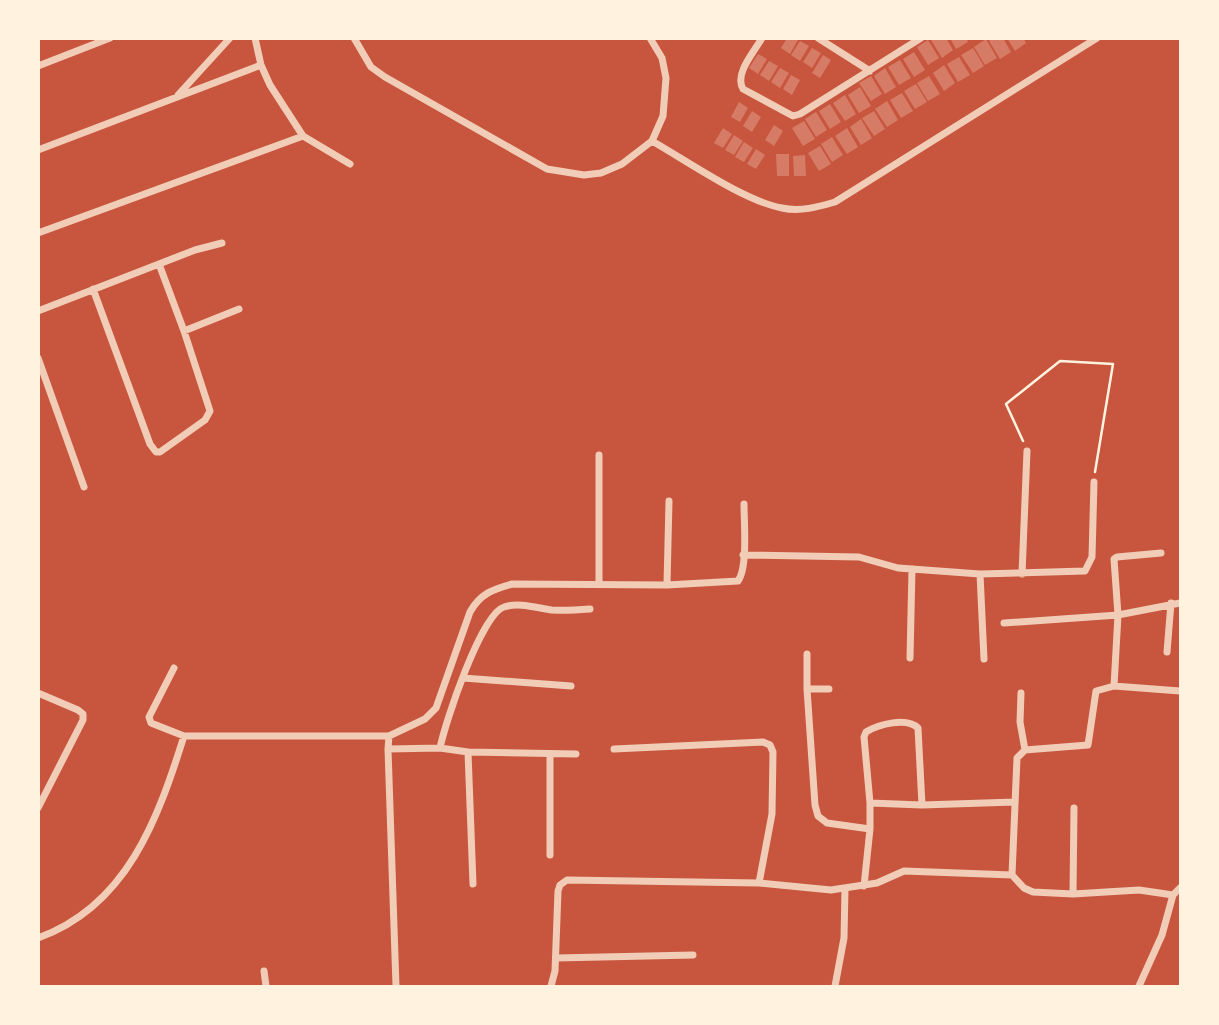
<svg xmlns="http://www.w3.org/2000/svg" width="1219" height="1025" viewBox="0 0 1219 1025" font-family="Overpass,sans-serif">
<rect width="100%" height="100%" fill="#c8553d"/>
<path fill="#d67c66" d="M787,38H799L790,54L781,48Z
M932,38H946L953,50L942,58L931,40Z
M950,38H966L968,42L956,49Z
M992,38H1003L1011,52L1000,59L989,41Z
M1007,38H1023L1026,43L1015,51Z
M986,39L997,58L985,65L974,47Z
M928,40L939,58L928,65L917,47Z
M800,41L809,46L800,61L791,55Z
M812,48L821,53L812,68L803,62Z
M973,48L984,66L973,73L961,55Z
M914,52L925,70L914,77L903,59Z
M758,54L767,59L758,74L749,68Z
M823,55L831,60L820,78L812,73Z
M959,57L970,75L958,82L947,64Z
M900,60L911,78L899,85L888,67Z
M769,61L778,66L769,81L760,75Z
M944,65L955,83L944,91L933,73Z
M780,68L789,73L780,88L771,82Z
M885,68L896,87L885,94L874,76Z
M791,75L800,80L792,95L783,89Z
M871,76L882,94L871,101L859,83Z
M929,76L940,94L928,101L917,83Z
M916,84L927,102L915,109L904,91Z
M860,87L871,106L859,113L848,95Z
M902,93L913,111L901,118L890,100Z
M845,95L856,114L845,121L833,103Z
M887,101L898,120L887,127L875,109Z
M739,102L748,108L740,122L731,117Z
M830,104L841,122L830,129L819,111Z
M752,111L761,117L752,132L743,126Z
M874,111L885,129L874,136L862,118Z
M816,112L827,130L816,137L805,119Z
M861,119L872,138L861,145L850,127Z
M804,121L815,139L803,146L792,128Z
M774,125L783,131L774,146L765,140Z
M723,128L732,134L723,148L714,143Z
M847,128L858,147L847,154L835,136Z
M734,135L743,141L734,155L725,150Z
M832,137L843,155L832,162L821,144Z
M744,142L753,148L744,162L735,157Z
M820,146L831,164L819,171L808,153Z
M756,149L765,155L756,169L747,164Z
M776,154H789V176H777Z
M805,155L806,176H794L793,156Z"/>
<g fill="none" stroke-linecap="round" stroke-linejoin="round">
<path stroke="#fff3e0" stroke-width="2.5" d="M1023,441L1006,404L1060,361L1113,364L1095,472"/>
<path stroke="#f1ccb7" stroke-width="7" d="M255,38L261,65L270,85L303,136L350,164
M354,38L371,67L385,77L547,169L584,175L601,173L622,164L652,141L663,116L666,78L662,58L650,38
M762,38C754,52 734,74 743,89L793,116L800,114L921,38
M818,38L870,71
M38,66L110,38
M178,95L230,38
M652,141C687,161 744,201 782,208C800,212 818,207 835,202L1097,38
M38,150L261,65
M38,233L303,136
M93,289L150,444L156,452H160L205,420L210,411L184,331L159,264
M38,311L195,250L222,243
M184,331L239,309
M38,358L84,487
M743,555L859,557L898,568L980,574L1085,571L1092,557L1094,482
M980,574L984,659
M1022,574L1027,451
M599,584V455
M667,585L669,501
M1004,623L1118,615L1180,603
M1167,652L1171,603
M807,654V689L815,805L818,816L827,823L870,829
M910,658L912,569
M174,668L149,717L151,723L184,736H389L425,719L436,708L470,612C480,594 493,589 512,584L667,585L738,581C748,568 744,522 744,504
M463,678L571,686
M1114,686L1180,691
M807,689H829
M38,693L78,710L83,714V720L38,808
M1021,693L1020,722L1025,750
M389,736L388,749L440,748C445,723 481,614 504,607C519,602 537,608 552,610C565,611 578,610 590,609
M440,748L468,752
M388,749L396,986
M614,749L763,742L770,745L773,752L772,814L759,883
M550,754V855
M870,803L922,805L1015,802
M1012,875L1017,758L1025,750L1088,745L1096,691L1114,686L1118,615L1114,559L1117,557L1161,553
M473,884L468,752L576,754
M864,886L870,829V803L864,737L866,732C879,724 907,717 918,728L922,805
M1073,894L1074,808
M38,938C127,906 158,819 184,736
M556,958L693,955
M264,971L266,986
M551,986L555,971L558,891L560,885L567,880L759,883L831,890L877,883L904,871L1012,875L1024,888L1033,892L1073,894L1139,890L1173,895
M835,986L844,938L845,889
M1139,986L1162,935L1173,895L1180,888"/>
</g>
<rect width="1219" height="1025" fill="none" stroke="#fff3e0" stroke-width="80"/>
</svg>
